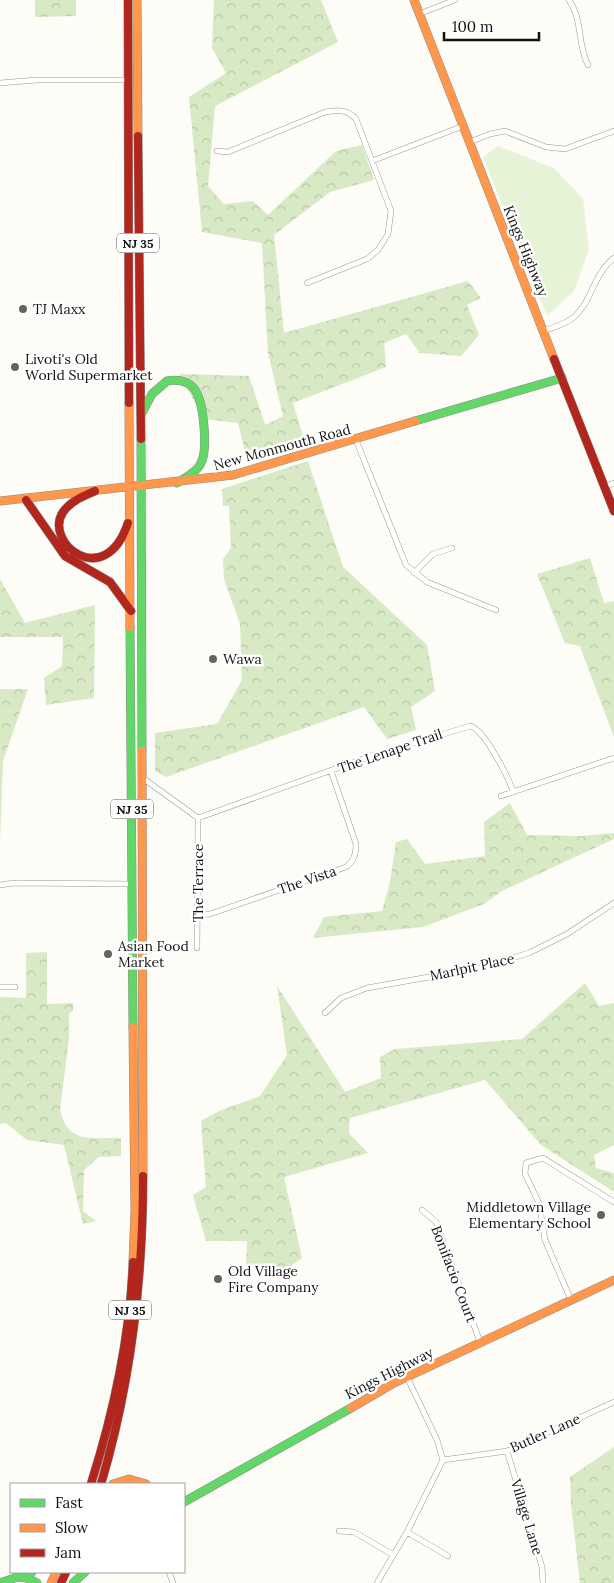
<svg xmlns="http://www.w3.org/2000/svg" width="614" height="1583" viewBox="0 0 614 1583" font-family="Lora,serif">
<defs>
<pattern id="forest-crowns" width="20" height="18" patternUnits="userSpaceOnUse" patternTransform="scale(1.25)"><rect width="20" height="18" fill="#d8eac5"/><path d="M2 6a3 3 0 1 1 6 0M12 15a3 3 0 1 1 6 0" fill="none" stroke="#b8c8a8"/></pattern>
</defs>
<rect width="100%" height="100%" fill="#fdfcf7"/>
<path fill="#e7f3d7" d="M498,146L554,168L583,199L589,250L574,291L547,316L483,157Z"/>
<path fill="url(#forest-crowns)" d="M35,0H76V16L35,17Z
M214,0H321L338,42L215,106L208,186L224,204L253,201L268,215L336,151L362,145L374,180L330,192L274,235L284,333L468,281L481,298L467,305L479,335L461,356L420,353L406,334L384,343L386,367L293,403L304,439L246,455L238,423L204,419L179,374L249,376L265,425L283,416L268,353L262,243L202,232L189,97L226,73L212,48Z
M308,461L343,567L427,645L435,691L411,707L416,730L387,739L364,707L166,777L155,771V733L217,724L242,680L240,624L224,579L223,559L231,548L229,506H223L222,489Z
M590,558L604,603L614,601V737L580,646L565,643L537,574Z
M0,579L25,623L95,605L94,698L46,705L44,678L62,666L63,637H0Z
M0,689H28L3,761L0,841Z
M510,803L527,835L582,836L614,833V839L502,891L484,904L423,927L313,938L324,917L382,911L390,882L396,842L407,839L425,864L485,856L484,822Z
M47,952V1004L73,1003V1010L69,1014V1039L60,1110C68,1145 92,1137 121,1138V1156L99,1157L84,1170L83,1211L96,1221L83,1224L64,1145L27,1140L6,1123L0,1124V997L26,998V953Z
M585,983L599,1006L614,1003V1145L594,1155L596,1168L614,1173V1192L541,1145L485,1080L350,1118L349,1133L368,1153L284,1177L302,1258L286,1269L246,1266L247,1241H206L193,1195L206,1187L201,1121L219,1111L260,1096L287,1055L277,986L345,1092L381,1078L380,1057L395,1049L522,1039Z
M614,1447V1583H580L571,1505L570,1477Z"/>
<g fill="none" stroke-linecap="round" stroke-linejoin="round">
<defs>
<path id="street" d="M569,0C583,20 577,44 588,65
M419,14L455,0
M0,83L37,80H128
M470,142L490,134L505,131L546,147L565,149L614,131
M217,151L228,152L325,112C338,110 347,109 356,119L391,211L388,234L378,250L367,259L307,283
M372,161L463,126
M544,331C554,327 566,324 574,317C592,302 593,274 614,258
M356,440L406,565L427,582L496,610
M604,487L614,483
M414,573L433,554L452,548
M144,779L198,818
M501,796L614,758
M198,818L371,756L470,726C484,729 509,778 513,792
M0,885L14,883L133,884
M198,915L210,914L346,867C354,861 356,854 356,844L331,771
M197,948L198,818
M0,987H15
M325,1013L341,998L367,988L480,968L529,953L567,934L614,903
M422,1210L436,1222L480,1342
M571,1300L545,1240L539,1203L525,1174L526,1163L543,1158L614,1202
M507,1451L542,1567L543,1583
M443,1460L507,1451L614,1402
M339,1531L354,1532L392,1554
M407,1532L448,1556
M169,1572L173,1583
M377,1583L407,1532L443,1460L437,1440L407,1377"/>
<path id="fast" d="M142,413L152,394L167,381C178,379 189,381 195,390C204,403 208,450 201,463C197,472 185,478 177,483
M415,421L562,378
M141,439L142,751
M130,627L133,1027
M184,1502L351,1408
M16,1577L27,1578L37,1583
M0,1583L32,1572
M73,1583L85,1572"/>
<path id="slow" d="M137,0L138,136
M414,0L554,359
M129,403L130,627
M0,501L233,475L415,421
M142,751L143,1176
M133,1262L135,1211L133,1027
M351,1408L392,1384L614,1280
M113,1484L129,1479L146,1484
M51,1583L56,1572"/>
<path id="jam" d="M128,0L129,403
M138,136L141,439
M554,359L614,511
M95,491C83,496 71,501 63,512C43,543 105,592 128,523
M26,500L65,556L110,582L131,611
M91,1484C114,1411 130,1338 133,1262
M101,1484C131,1383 143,1282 143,1176
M61,1583L66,1572"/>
</defs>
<use href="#street" stroke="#979795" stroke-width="6"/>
<use href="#fast" stroke="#8e8d8b" stroke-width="9"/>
<use href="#slow" stroke="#8e8d8b" stroke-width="9"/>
<use href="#jam" stroke="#8e8d8b" stroke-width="9"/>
<use href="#street" stroke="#fffffe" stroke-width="5"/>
<use href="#fast" stroke="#63d668" stroke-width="8"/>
<use href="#slow" stroke="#ff974d" stroke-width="8"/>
<use href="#jam" stroke="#b3261e" stroke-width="8"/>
</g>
<g fill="#646362" stroke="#fff" stroke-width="2">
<circle cx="23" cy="309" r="5"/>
<circle cx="15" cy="367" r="5"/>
<circle cx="213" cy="659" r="5"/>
<circle cx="108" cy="954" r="5"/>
<circle cx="601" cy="1215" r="5"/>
<circle cx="218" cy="1279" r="5"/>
</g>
<g text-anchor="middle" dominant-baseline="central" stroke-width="5" stroke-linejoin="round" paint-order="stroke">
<g fill="#fff" stroke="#585858" stroke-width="1">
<rect x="117" y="233.5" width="42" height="19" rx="4"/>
<rect x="111" y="799.5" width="42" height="19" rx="4"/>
<rect x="109" y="1300.5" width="42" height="19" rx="4"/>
</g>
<g font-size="12" font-weight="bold" fill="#111">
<text x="138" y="243">NJ 35</text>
<text x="132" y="809">NJ 35</text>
<text x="130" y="1310">NJ 35</text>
</g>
<g font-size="14" fill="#111" stroke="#fff">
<text transform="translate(526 251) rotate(68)">Kings Highway</text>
<text transform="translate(282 447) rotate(-15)">New Monmouth Road</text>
<text transform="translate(390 751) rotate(-19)">The Lenape Trail</text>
<text transform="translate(307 880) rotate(-19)">The Vista</text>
<text transform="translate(198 883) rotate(-90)">The Terrace</text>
<text transform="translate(472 967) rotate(-12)">Marlpit Place</text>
<text transform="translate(454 1274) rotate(69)">Bonifacio Court</text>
<text transform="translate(389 1373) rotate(-27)">Kings Highway</text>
<text transform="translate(545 1433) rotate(-24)">Butler Lane</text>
<text transform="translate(527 1517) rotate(73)">Village Lane</text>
</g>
<g font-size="14" fill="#111" stroke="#fff" text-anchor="start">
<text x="33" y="309">TJ Maxx</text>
<text x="25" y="359">Livoti's Old<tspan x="25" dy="16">World Supermarket</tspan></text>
<text x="223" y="659">Wawa</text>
<text x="118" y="946">Asian Food<tspan x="118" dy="16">Market</tspan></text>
<text x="591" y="1207" text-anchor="end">Middletown Village<tspan x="591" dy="16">Elementary School</tspan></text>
<text x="228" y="1271">Old Village<tspan x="228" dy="16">Fire Company</tspan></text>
</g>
</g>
<rect x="10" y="1483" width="175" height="90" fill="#ffffff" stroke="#a0a0a0"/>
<rect x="20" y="1499" width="25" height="8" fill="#63d668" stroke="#a0a0a0"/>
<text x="55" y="1508" font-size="15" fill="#111111">Fast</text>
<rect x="20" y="1524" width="25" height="8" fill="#ff974d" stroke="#a0a0a0"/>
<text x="55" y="1533" font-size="15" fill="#111111">Slow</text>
<rect x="20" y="1549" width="25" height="8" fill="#b3261e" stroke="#a0a0a0"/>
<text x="55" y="1558" font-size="15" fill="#111111">Jam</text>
<path d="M444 32v8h95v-8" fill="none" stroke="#111111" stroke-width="2.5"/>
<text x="452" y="32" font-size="15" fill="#111111" stroke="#ffffff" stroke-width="4" paint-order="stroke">100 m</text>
</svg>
